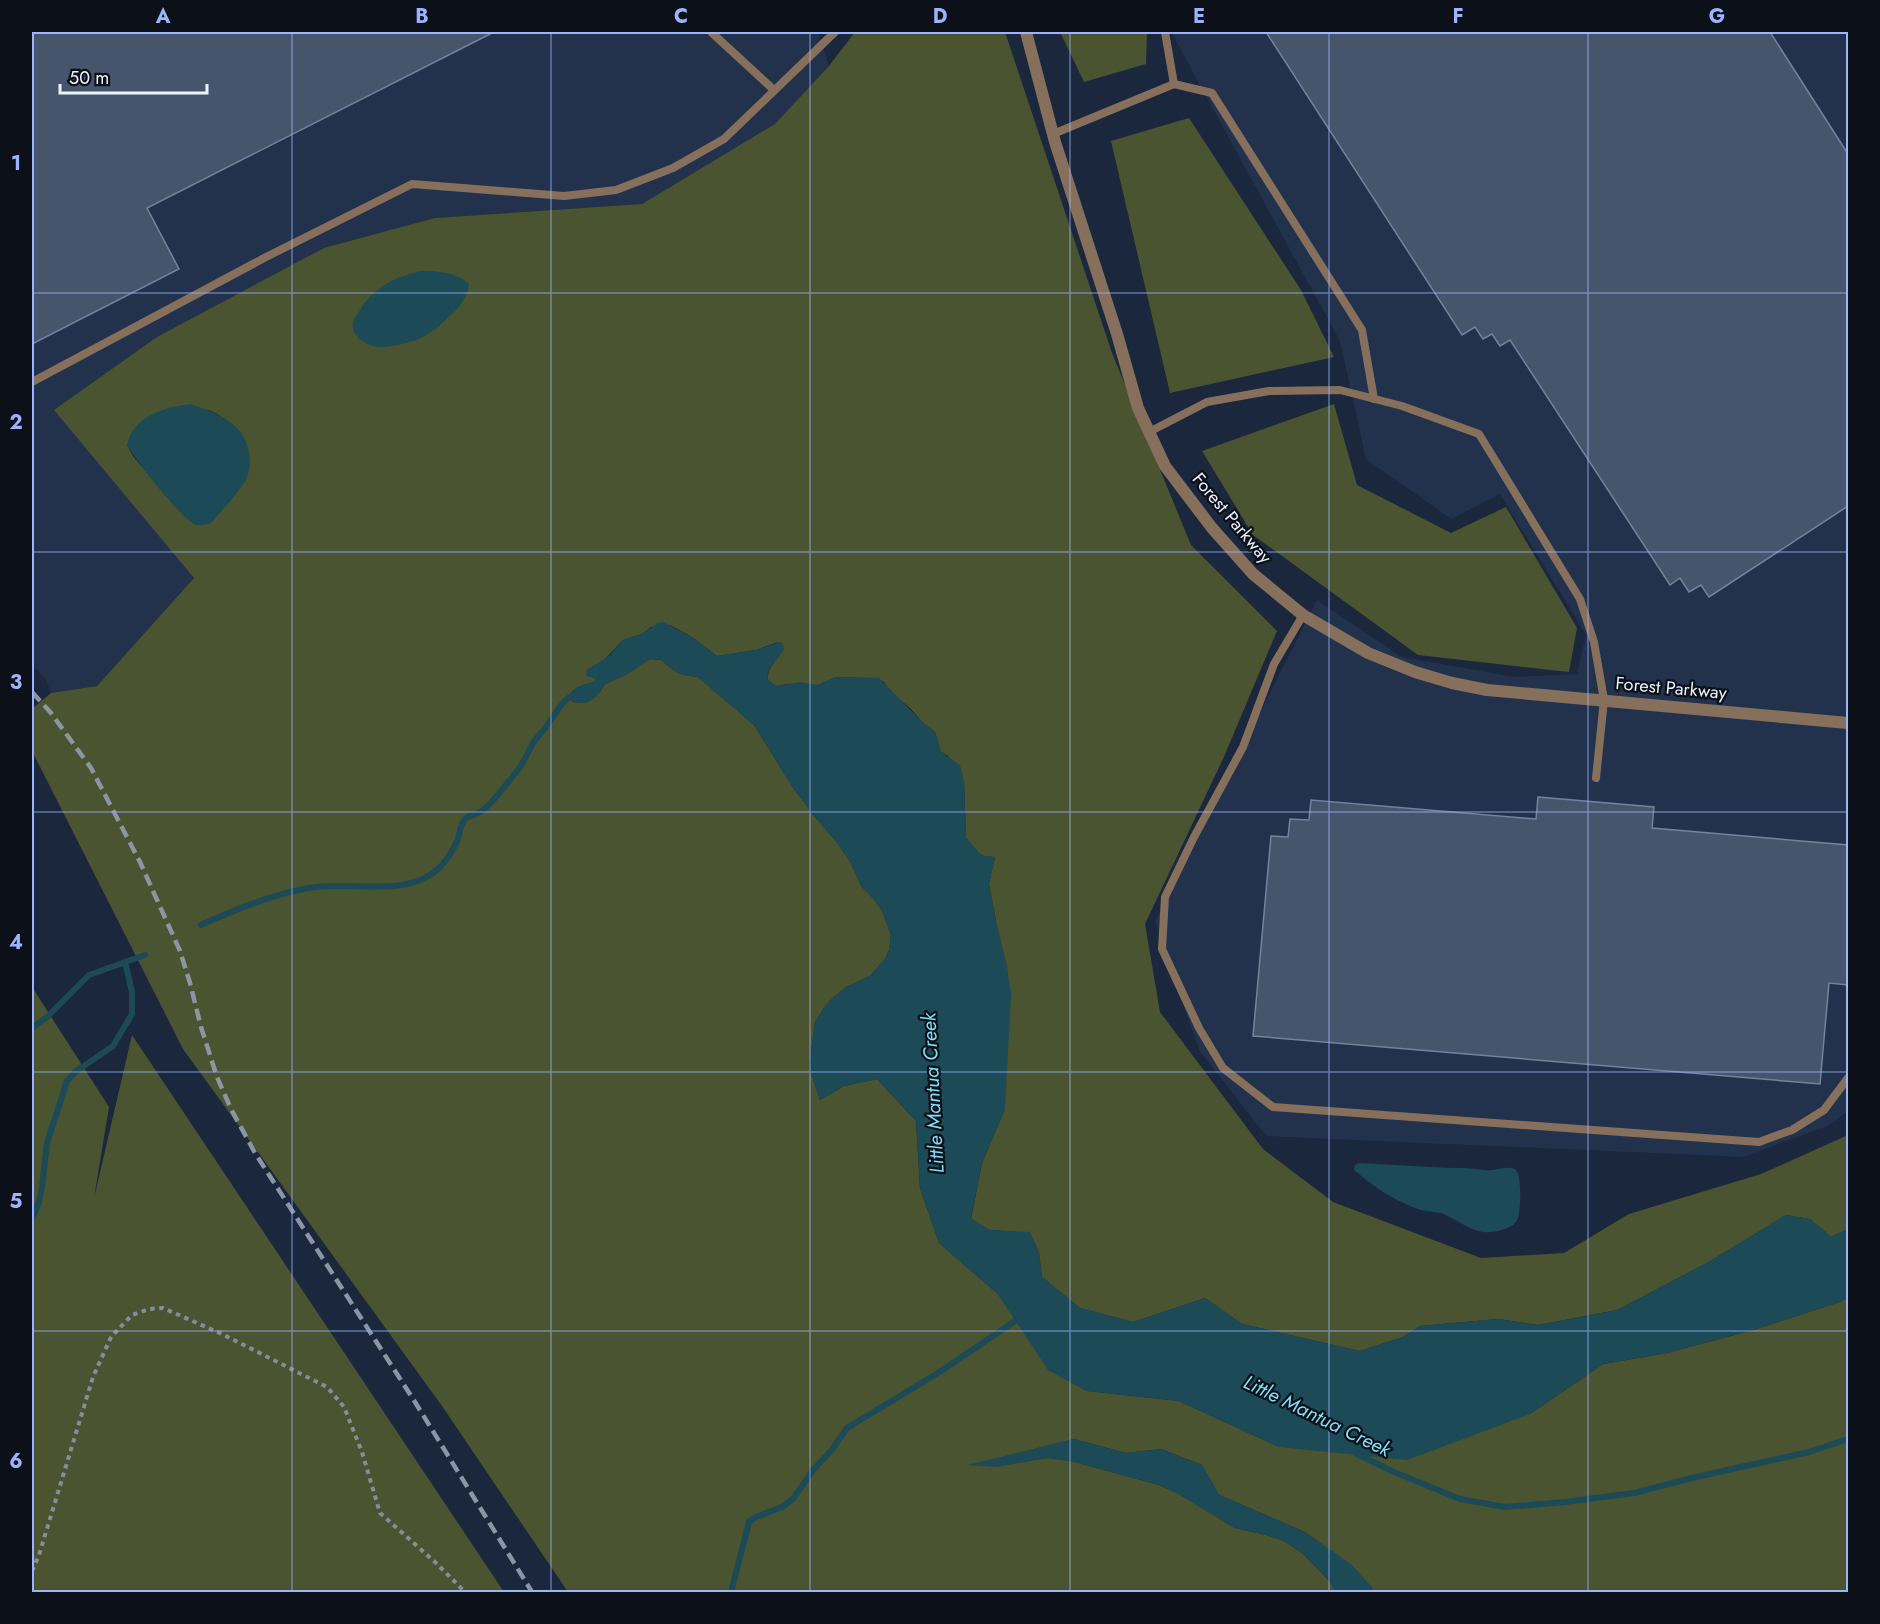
<svg xmlns="http://www.w3.org/2000/svg" width="1880" height="1624" viewBox="0 0 1880 1624" font-family="Jost,sans-serif">
<rect width="100%" height="100%" fill="#1b273c"/>
<path fill="#22324c" d="M32,32H818L829,66L776,124L642,204L435,218L55,409L194,578L97,686L51,693L46,680L32,665Z
M1171,32H1848V1111L1827,1126L1744,1157L1266,1136L1199,1050L1155,921L1317,600L1402,657L1514,677L1577,674L1586,635L1500,494L1451,519L1366,459L1340,341Z"/>
<path fill="#4a5430" fill-rule="evenodd" d="M855,32H1005L1112,353L1191,545L1277,631L1223,759L1145,924L1160,1012L1263,1149L1333,1202L1481,1258L1564,1253L1629,1214L1761,1174L1848,1135V1229L1831,1237L1810,1219L1786,1215L1707,1263L1617,1310L1538,1325L1498,1319L1420,1326L1403,1337L1360,1351L1242,1324L1205,1298L1133,1322L1080,1308L1042,1277L1039,1253L1030,1233L989,1230L971,1219L982,1163L1005,1109L996,921L989,884L995,857L984,856L978,852L966,838L964,781L948,756L941,752L935,732L923,723L911,709L891,692L883,681L867,678L839,677L833,678L819,685L787,684L776,686L768,680C767,671 772,664 778,658V642L756,650L717,656L692,637L670,625L651,627L642,634L623,640L603,661L587,670L589,676L595,678V682C585,685 572,686 569,698L573,702L582,703L600,692L604,685L650,659L661,660L676,672L684,675L698,677L754,725L794,789L815,817L836,841L851,863L861,886L874,899L882,911L891,935L889,950L885,959L870,976L846,987L833,998L826,1005L815,1022L809,1067L820,1100L844,1086L877,1079L916,1121L920,1188L939,1243L998,1294L1049,1370L1087,1391L1179,1401L1279,1447L1530,1414L1603,1364L1667,1353L1753,1330L1840,1302L1848,1297V1592H1374L1371,1586L1305,1532L1219,1495L1202,1465L1161,1449L1126,1453L1074,1439L971,1465L1048,1458L1071,1461L1159,1485L1179,1494L1235,1528L1266,1535L1284,1541L1302,1553L1314,1565L1331,1583L1336,1592H568L442,1406L183,1049L32,751V709L51,693L97,686L194,578L54,410L157,337L324,248L435,218L642,204L775,124L829,66ZM209,410C243,426 255,445 245,482L167,497L133,456L127,445Z
M1060,32H1147L1146,64L1084,82Z
M1189,118L1301,290L1334,357L1170,393L1111,141Z
M1334,404L1357,485L1451,533L1506,507L1577,628L1569,672L1418,655L1253,535L1202,451Z
M32,987L109,1107L94,1198L132,1035L504,1592H32Z"/>
<path fill="#1c4a56" d="M420,271C437,271 457,272 469,284C467,297 461,306 451,315C439,326 429,336 413,341C404,344 390,347 381,347C369,347 350,337 353,322C354,318 358,314 360,310C374,287 394,278 420,271Z
M190,404C220,414 249,425 250,461C250,468 248,477 244,483C235,497 222,510 211,523C207,524 201,526 197,525C184,523 135,459 127,445C133,416 165,407 190,404Z
M663,622L692,637L717,656L756,650L780,642L784,646V649C779,660 766,666 768,680L776,686L800,682L818,685L833,678L839,677L879,678L923,723L935,732L941,752L960,765L964,781L966,838L978,852L984,856L995,857L989,884L996,921L1007,966L1011,995L1005,1109L982,1163L971,1218L989,1230L1030,1232L1039,1253L1042,1277L1080,1308L1133,1322L1205,1298L1242,1324L1360,1351L1403,1337L1420,1326L1498,1319L1539,1325L1617,1310L1707,1263L1786,1215L1810,1219L1831,1237L1848,1229V1297L1840,1302L1753,1330L1667,1353L1603,1364L1530,1414L1407,1460L1279,1447L1179,1401L1087,1391L1048,1370L998,1294L939,1243L920,1188L916,1121L877,1079L844,1086L820,1100L809,1067L815,1022L826,1005L833,998L846,987L870,976L885,959L889,950L891,935L882,911L874,899L861,886L851,863L836,841L815,817L794,789L754,725L698,677L684,675L676,672L661,660L650,659L626,675L604,685L596,697L588,702L582,703L573,702L568,698C572,686 585,685 595,681V678L587,676L586,674L587,670L609,656L623,640L642,634L658,623Z
M1359,1163L1449,1168C1462,1167 1472,1169 1485,1170C1491,1171 1497,1169 1503,1168C1507,1168 1513,1167 1516,1170C1522,1176 1521,1213 1517,1220C1515,1224 1512,1226 1507,1228C1478,1240 1467,1224 1443,1214C1436,1211 1428,1212 1421,1210C1396,1202 1374,1187 1354,1170L1355,1165Z
M1074,1439L1126,1453L1161,1449L1202,1465L1219,1495L1305,1532L1351,1564L1371,1586L1374,1592H1336L1331,1583L1314,1565L1302,1553L1284,1541L1266,1535L1235,1528L1179,1494L1159,1485L1071,1461L1048,1458L996,1467L968,1465Z"/>
<g fill="none" stroke-linecap="round" stroke-linejoin="round">
<path stroke="#1c4a56" stroke-width="6" d="M201,925C237,909 270,895 309,888C350,880 409,900 441,866C447,860 455,847 458,839C460,832 460,823 466,818C471,815 478,814 483,810C491,804 506,785 513,776C522,767 526,756 532,745C536,738 541,733 546,727C556,715 561,699 576,694
M32,1028L47,1017L89,975L145,955
M32,1219L39,1202L42,1187L47,1143L67,1081L75,1072L113,1046L132,1014V992L125,962
M1355,1453L1394,1472L1460,1499L1505,1507L1565,1502L1634,1493L1696,1477L1809,1452L1848,1439
M731,1592L749,1522L756,1517L782,1507L793,1499L813,1470L831,1451L847,1428L938,1373L1021,1317"/>
</g>
<path fill="#47556c" stroke="#74839d" stroke-width="1.5" d="M32,32H494L147,208L179,269L32,344Z
M1266,32H1770L1848,154V506L1709,597L1701,585L1689,592L1680,578L1670,585L1510,340L1500,346L1492,334L1483,339L1475,327L1462,335Z
M1538,797L1654,807L1652,828L1848,845V985L1829,983L1820,1084L1253,1036L1271,836L1288,837L1290,819L1309,820L1311,800L1536,819Z"/>
<g fill="none" stroke-linecap="round" stroke-linejoin="round">
<path stroke="#848d9d" stroke-width="4" stroke-dasharray="4.5 4.5" stroke-linecap="butt" d="M32,1571L39,1555L93,1377L111,1337L132,1315L149,1309L163,1308L222,1334L327,1387L344,1407L362,1452L380,1513L436,1563L465,1592"/>
<path stroke="#86705c" stroke-width="8" d="M711,32L774,90
M1165,32L1174,84
M1053,134L1174,84L1212,93L1362,330L1374,399
M32,382L266,257L412,184L564,196L616,190L673,168L724,139L835,32
M1149,432L1207,402L1269,391L1340,390L1402,406L1479,434L1580,599L1594,642L1604,700L1596,778
M1303,615L1274,664L1243,747L1194,837L1165,897L1162,949L1199,1028L1223,1068L1273,1107L1759,1142L1792,1130L1824,1110L1848,1078"/>
<path stroke="#86705c" stroke-width="12" d="M1026,32L1055,142L1117,334L1138,408L1165,466L1212,528L1253,574L1303,615L1368,653L1415,672L1452,683L1487,690L1848,723"/>
<path stroke="#8b95a4" stroke-width="4.5" stroke-dasharray="12 6" stroke-linecap="butt" d="M32,692L51,713L91,768L140,862L180,951L190,983L201,1027L217,1077L231,1109L255,1153L415,1402L532,1592"/>
</g>
<path fill="none" stroke="#9db4fd" stroke-width="1.5" stroke-opacity="0.55" d="M292,32V1592M551,32V1592M810,32V1592M1070,32V1592M1329,32V1592M1588,32V1592M32,293H1848M32,552H1848M32,812H1848M32,1072H1848M32,1331H1848"/>
<g text-anchor="middle" dominant-baseline="central" stroke-width="4.5" stroke-linejoin="round" paint-order="stroke">
<g font-size="18" fill="#ecf3fe" stroke="#0b1019">
<text transform="translate(1232 518) rotate(50)">Forest Parkway</text>
<text transform="translate(1671 688) rotate(5)">Forest Parkway</text>
</g>
<g font-size="20" font-style="italic" fill="#80def7" stroke="#0b1019">
<text transform="translate(933 1093) rotate(-93)">Little Mantua Creek</text>
<text transform="translate(1317 1416) rotate(26)">Little Mantua Creek</text>
</g>
</g>
<rect width="1880" height="1624" fill="none" stroke="#0b1019" stroke-width="66"/>
<path d="M60 84v9h147v-9" fill="none" stroke="#ecf3fe" stroke-width="3"/>
<text x="69" y="84" font-size="18" fill="#ecf3fe" stroke="#0b1019" stroke-width="4.5" paint-order="stroke">50 m</text>
<rect x="33" y="33" width="1814" height="1558" fill="none" stroke="#9db4fd" stroke-width="2"/>
<g font-size="20" text-anchor="middle" font-weight="bold" fill="#9db4fd">
<text x="163" y="23">A</text>
<text x="422" y="23">B</text>
<text x="681" y="23">C</text>
<text x="940" y="23">D</text>
<text x="1199" y="23">E</text>
<text x="1458" y="23">F</text>
<text x="1717" y="23">G</text>
<text x="16" y="170">1</text>
<text x="16" y="429">2</text>
<text x="16" y="689">3</text>
<text x="16" y="949">4</text>
<text x="16" y="1208">5</text>
<text x="16" y="1468">6</text>
</g>
</svg>
